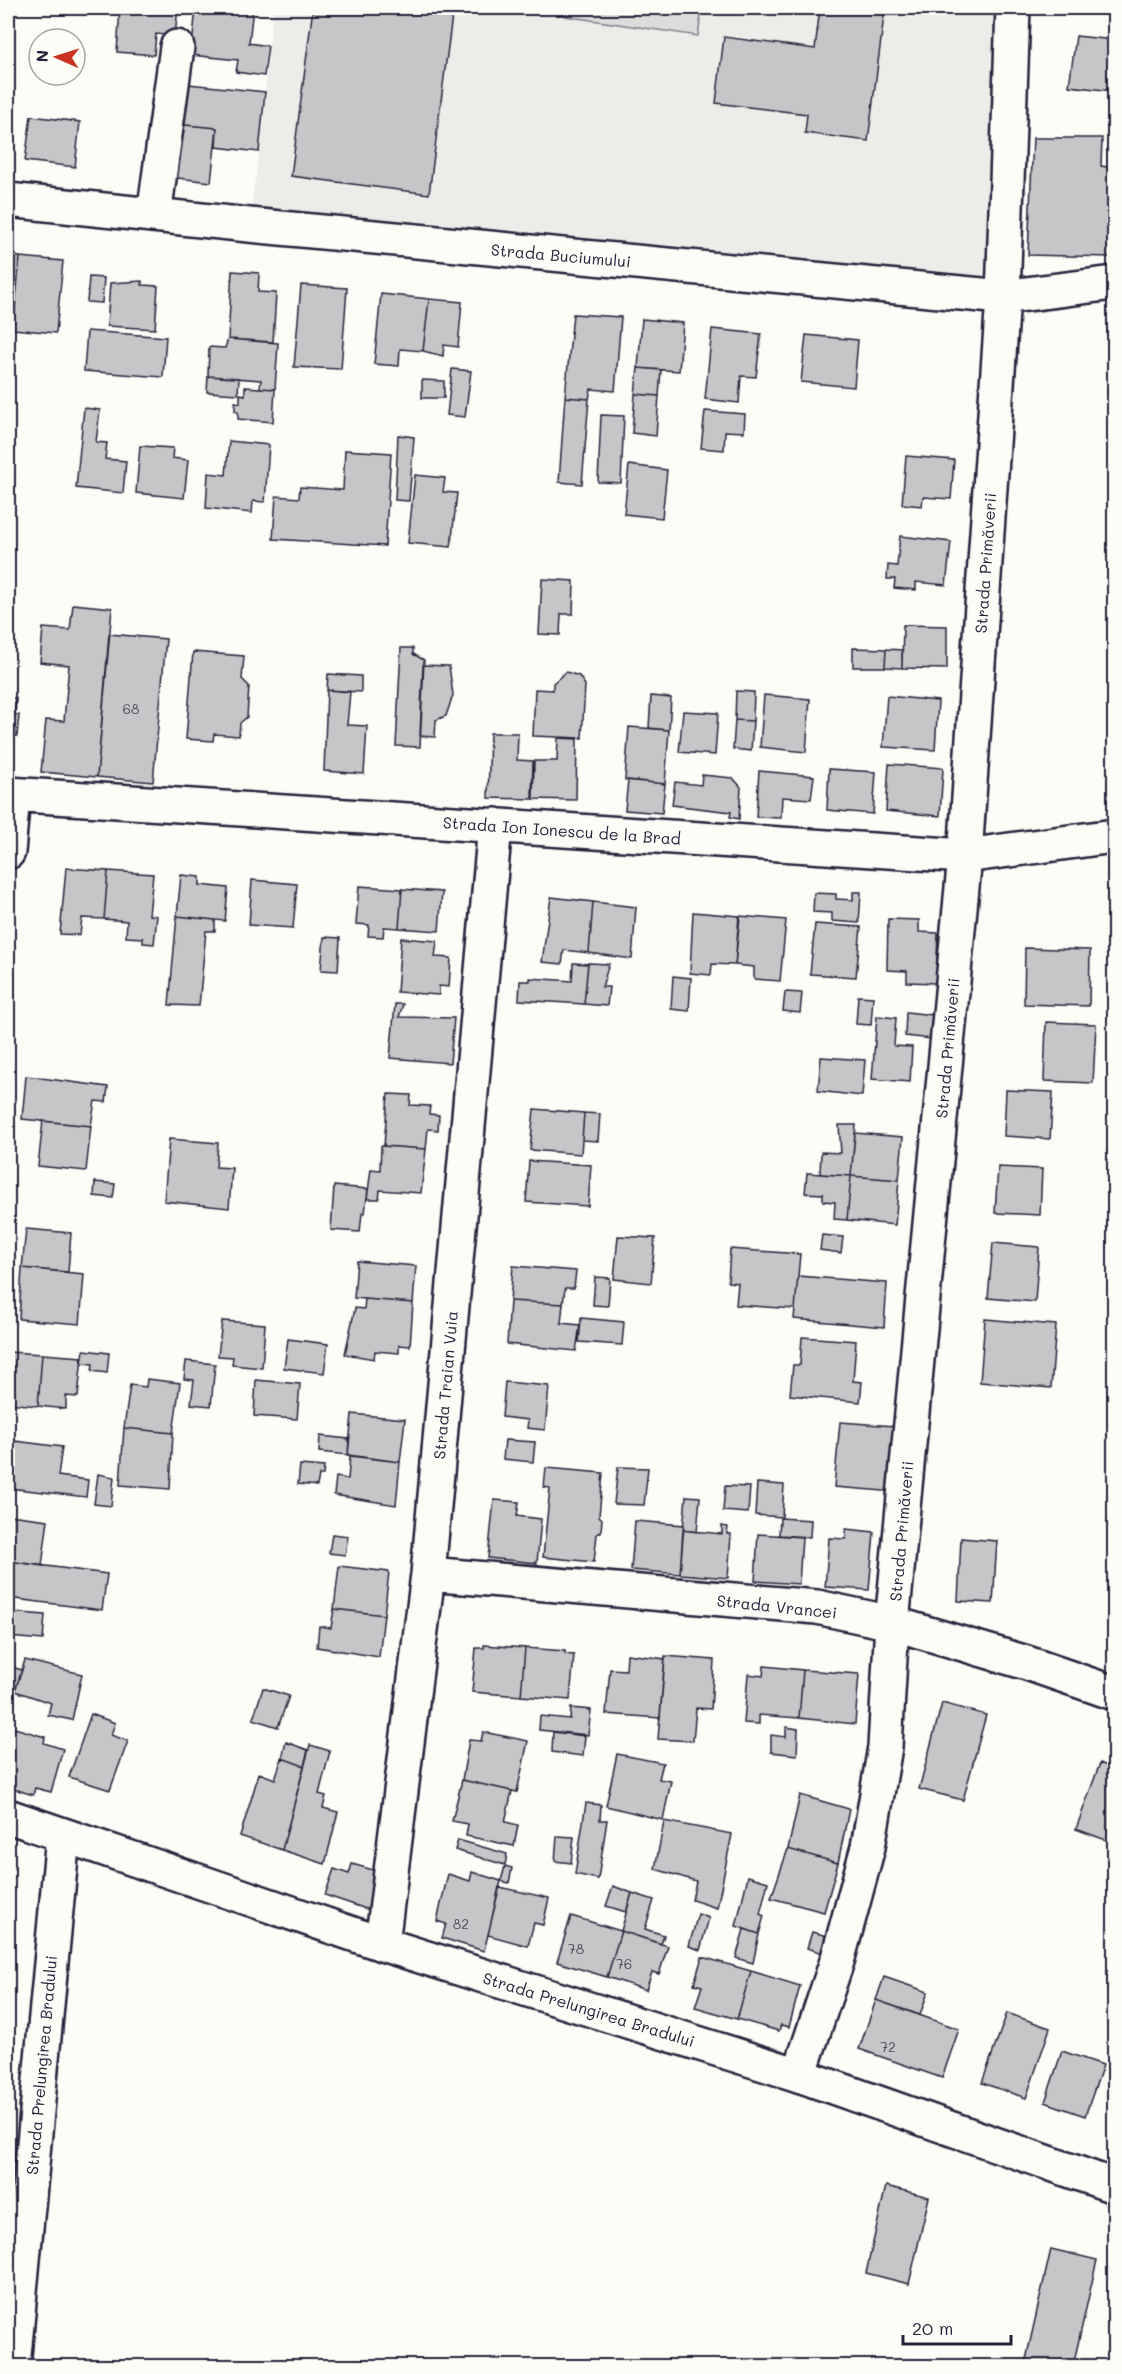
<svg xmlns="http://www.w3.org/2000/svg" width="1122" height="2374" viewBox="0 0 1122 2374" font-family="Mali,sans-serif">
<rect width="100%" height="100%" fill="#fdfcf7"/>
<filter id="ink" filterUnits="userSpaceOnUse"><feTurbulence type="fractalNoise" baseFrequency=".0167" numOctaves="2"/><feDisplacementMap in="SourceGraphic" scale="12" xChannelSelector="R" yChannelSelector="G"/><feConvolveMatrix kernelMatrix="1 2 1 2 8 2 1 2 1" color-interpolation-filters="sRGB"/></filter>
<g filter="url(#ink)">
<path fill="#ecece9" d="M273,8H1013L1003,297L249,225L259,152Z"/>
<path fill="#dddcdb" stroke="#807f8b" stroke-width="1.5" d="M566,8H702L698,36L565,16Z"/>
<path fill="#c6c6c8" stroke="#22223b" stroke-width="1.5" d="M120,8H178L175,36L156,34L154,55L117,52Z
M196,8H253L249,43L268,46L264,76L236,72L238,60L191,55Z
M313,8H453L429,194L291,176Z
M820,8H885L868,141L805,133L807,114L716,103L724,37L815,49Z
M1076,36L1114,40L1113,91L1069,86Z
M179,83L265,92L259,152L216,147L217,128L175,124Z
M31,116L80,122L75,167L25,161Z
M175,124L217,128L211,182L169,177Z
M1033,138H1102L1101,166L1114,168V240L1112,242L1111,257L1028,255Z
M8,256L20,257L15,307H8Z
M20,257L63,261L56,333L13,329Z
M232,271L259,273L258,292L276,293L273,342L228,339Z
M89,277L104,278L102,303L87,302Z
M142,281V285L158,286L155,329L107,326L110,283Z
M301,285L347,288L341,369L294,367Z
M381,294L429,299L423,351L400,349L399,366L374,364Z
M429,299L462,302L458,347L444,345L443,356L423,351Z
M573,314L621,317L615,391L591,389L589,399L565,397Z
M642,319L683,323L679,371L638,368Z
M712,329L761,334L756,377L741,376L739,403L705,399Z
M87,331L166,337L163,377L84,371Z
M806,335L858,340L854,387L801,382Z
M228,339L278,343L275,389L260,388L261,380L208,376L209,347L225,348Z
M638,368L661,370L659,396L635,394Z
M452,369L471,371L465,417L447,415Z
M208,376L239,378L238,394L207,392Z
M422,380L444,381V398H422Z
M245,387L275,389L273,422L238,419V412L235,411V402L240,403V394L245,395Z
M635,394L659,396L656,436L632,433Z
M565,397L589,399L582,484L559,482Z
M84,408L100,410L96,442L107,443L105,459L126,461L123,493L76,488Z
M705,411L745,414L744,432L725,431L724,450L701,448Z
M601,415L624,416L621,483L598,482Z
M398,435L414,437L409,501L395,500Z
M229,441L269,445L265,502L253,501L252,513L206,508L208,473L226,475Z
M140,446L173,448L172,458L188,460L184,498L136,493Z
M345,450L391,453L385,546L273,539L276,496L299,498L300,487L343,490Z
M906,456L954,460L951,499L923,497L922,506L902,504Z
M629,465L667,470L662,518L624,514Z
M415,475L445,478L443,492L457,493L451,547L408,543Z
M900,536L951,542L946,585L916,582V590L894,588L895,579H887L888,565L897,566Z
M542,579L574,581L573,614H561L560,635L539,634Z
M73,604L112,608L97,777L41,772L46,720L64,721L69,665L40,662L43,628L70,630Z
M903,625L947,626V669L902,668Z
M109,634L166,639L153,782L97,777Z
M401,648H413V654L424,660L420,747L396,746Z
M853,648L886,649L885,667H853Z
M886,649L902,650V668L885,667Z
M193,652L244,656L242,679L249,686L247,717L240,723L239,736L214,734L213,741L186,739Z
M423,665L449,666L453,695L446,716L436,720L435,737L420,736Z
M566,672L579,676L585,685L582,738L533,736L535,689L553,690V683Z
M328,674L361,676V692L327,690Z
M327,690L350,692L347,725L367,726L364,774L324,771Z
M736,691L754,692L753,721L735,720Z
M764,695L810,699L806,752L760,747Z
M651,696L671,698L669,730L649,728Z
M887,696L938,701L935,750L883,747Z
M8,698H16L15,715H19L17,736H10L9,758Z
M683,711L718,713L715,755L679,752Z
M735,720L753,721L751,751L733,749Z
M629,727L669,730L665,784L625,780Z
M490,733H518L517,760L533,761L532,799L488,798Z
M558,738L577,739L576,800L533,799L534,761H557Z
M889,764L943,768L940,816L886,811Z
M829,769L876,772L873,814L827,810Z
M759,771L814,776L811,799L782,797L781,818L756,817Z
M702,775L733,778L741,787L739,819L730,817L731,812L672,805L675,782L701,785Z
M628,780L665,784L662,813L625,810Z
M66,868L108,871L104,919L82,918L80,935L60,934Z
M108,871L153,874L149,915L157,916L154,944L143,943V938L126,937L127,921L104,919Z
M181,875L200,877V885L228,888L225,921L177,916Z
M252,880L297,884L293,928L249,925Z
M359,886L402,889L399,928L384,927L383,937L368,936L369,925L356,924Z
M402,889L442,892L439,931L399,928Z
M853,892H861L859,923L832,921V913L813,912L814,893L836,894V899L853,900Z
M551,897L593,902L589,953L564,950L562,964L542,962Z
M593,902L636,907L632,959L589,953Z
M693,912L739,916L735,965L712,964L711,975L690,973Z
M177,916L215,920V931H206L199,1006L169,1005Z
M740,916L786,920L780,981L754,979V967L735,965Z
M888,919L919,920V932L938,933L936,983L907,982V971L887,970Z
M815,924L861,927L856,977L810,974Z
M324,937L340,938L338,971L321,970Z
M401,938L437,941L435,957L451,958L449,987L439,986V995L397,992Z
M1025,948L1090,950L1089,1006L1024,1004Z
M573,963L588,964L584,1004L519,1000L520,981H530V978L572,981Z
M588,963L609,964L602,987H609L607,1006L584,1004Z
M673,976L691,978L689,1011L671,1009Z
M785,992L802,993L800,1013L783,1011Z
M858,996L873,997L871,1025L856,1024Z
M395,1004H403L399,1017L454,1018L450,1063L390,1058Z
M906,1012L933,1015L932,1039L905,1036Z
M877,1016L896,1018L894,1046L912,1047L910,1082L872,1079Z
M1046,1022L1096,1024L1093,1083L1044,1081Z
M821,1057L865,1060L862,1096L818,1091Z
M26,1076L108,1087L106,1102L95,1101L91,1126L22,1119Z
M1006,1090L1053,1092L1050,1139L1004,1136Z
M388,1094L411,1095L410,1105L430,1106L429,1114L439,1115L438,1130L428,1129L426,1149L384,1146Z
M534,1109L584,1113L581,1154L530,1150Z
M584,1113L600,1114L598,1141L582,1140Z
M43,1121L91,1126L86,1171L38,1166Z
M839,1125H856L851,1176L820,1174L821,1152L841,1153Z
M855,1133L903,1137L899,1180L851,1176Z
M169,1139L218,1143L216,1167L232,1168L229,1208L164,1201Z
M381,1146L426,1149L421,1193L380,1190L379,1199H367L371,1169L380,1170Z
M529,1161L591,1165L588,1206L526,1202Z
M998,1167L1042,1169L1040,1215L995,1213Z
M807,1173L851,1176L847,1220L834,1219L835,1202L823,1201V1194L805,1193Z
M851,1176L899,1180L895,1225L847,1220Z
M95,1182L115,1184L113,1198L94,1196Z
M334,1186L368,1189L365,1213H362L360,1232L331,1230Z
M26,1229L71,1233L68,1272L22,1268Z
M822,1235L843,1237L841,1253L820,1250Z
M618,1236L655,1238L651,1283L614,1279Z
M993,1243L1039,1247L1035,1302L988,1298Z
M730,1249L800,1254L795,1309L736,1305L738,1283L728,1282Z
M357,1261L416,1266L413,1303L354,1298Z
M513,1266L576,1271L574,1288H565L563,1304L510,1301Z
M22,1268L84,1274L80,1324L19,1319Z
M798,1276L887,1283L884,1327L794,1319Z
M595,1277L610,1278L608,1306L593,1305Z
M365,1299L413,1303L410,1346L399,1345V1353L375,1351L374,1359L345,1354L355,1308L364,1309Z
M510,1301L563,1304L561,1323L580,1325L576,1351L507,1344Z
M581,1318L624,1322L622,1345L579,1342Z
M985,1319L1056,1325L1051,1388L980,1382Z
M222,1321L265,1324L262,1368L232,1365L233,1357L218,1356Z
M802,1337L856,1341L853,1381L862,1382L860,1402L790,1395L793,1365H800Z
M288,1339L328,1344L324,1373L284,1368Z
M84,1350L109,1353L107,1373L92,1371L93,1364L82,1363Z
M8,1352L42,1354L38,1406L8,1403Z
M42,1354L82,1357L78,1397L66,1396V1409L38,1406Z
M186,1361L215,1364L211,1406L191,1404L194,1380L184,1379Z
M147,1379L180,1383L173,1433L124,1428L130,1385L146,1387Z
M256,1380L300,1384L297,1419L254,1416Z
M505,1382L549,1386L545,1430L527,1428L528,1420L502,1417Z
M352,1414L405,1419L400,1462L348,1455Z
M840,1422L894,1426L892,1449L900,1450L897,1492L834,1487Z
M124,1428L173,1433L170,1489L120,1485Z
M320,1436L349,1439L348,1455L319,1452Z
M505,1440L535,1442L533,1462L503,1459Z
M15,1441L62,1447L58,1476L88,1480L86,1497L9,1488Z
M350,1456L400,1462L396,1505L334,1495L336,1477L348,1479Z
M300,1465L324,1467L323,1475H319L317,1486L298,1484Z
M618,1467L648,1468L644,1505L614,1504Z
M546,1468L603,1473L599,1516L602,1519L601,1532L597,1534L594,1562L543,1557L550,1488L544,1487Z
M98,1474L114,1477L111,1506L94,1504Z
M757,1483L784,1485L782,1517L755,1515Z
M725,1486L750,1487L748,1513L723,1511Z
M686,1496L700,1497L697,1532L683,1530Z
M494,1500L519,1502L517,1516L541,1519L537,1563L488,1558Z
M9,1515L48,1520L42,1566L8,1561Z
M780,1518L811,1520L810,1537L779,1535Z
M635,1521L684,1525L680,1574L631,1570Z
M722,1526L728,1527L727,1534H731L728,1578L680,1574L683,1530L722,1534Z
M846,1529L874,1532L869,1590L825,1587L829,1538L846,1539Z
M332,1534L348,1536L345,1555L329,1553Z
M758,1534L802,1537L799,1584L755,1581Z
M961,1538L997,1541L993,1603L958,1601Z
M8,1561L107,1574L102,1610L8,1598Z
M339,1566L389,1572L384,1615L334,1609Z
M334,1609L384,1615L379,1657L317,1647L319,1626L331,1628Z
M8,1612L45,1615L43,1640L8,1637Z
M484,1645L525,1648L521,1696L472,1692L476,1648H484Z
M525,1648L565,1651V1654L574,1655L570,1700L521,1696Z
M627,1654L665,1659L660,1718L606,1714L610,1669L626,1670Z
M665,1656L714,1660L711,1709L696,1708L693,1741L658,1739Z
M25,1660L82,1674L72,1720L48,1715L51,1703L15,1691Z
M8,1666L22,1670L15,1691L8,1688Z
M764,1666L803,1670L799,1718L759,1715V1724L744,1723L748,1674L763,1676Z
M803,1670L859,1674L855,1724L799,1718Z
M263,1688L289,1696L278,1727L253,1719Z
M942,1703L986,1715L963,1800L919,1789Z
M571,1708L591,1710L588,1735L539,1730L540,1716L570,1719Z
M91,1714L115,1723L111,1735L128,1741L110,1790L69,1777Z
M8,1726L45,1737L44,1743L63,1749L51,1792L35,1788L33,1795L8,1787Z
M786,1727L798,1729L797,1755L771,1752V1735L786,1737Z
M483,1732L528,1741L517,1792L462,1780L469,1740L481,1741Z
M553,1732L585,1736L583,1756L552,1752Z
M286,1742L308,1750L304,1766L282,1758Z
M310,1745L330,1751L319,1794L326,1796L323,1808L338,1812L325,1864L282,1850Z
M617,1754L663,1763L659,1779L671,1781L663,1820L606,1806Z
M282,1758L304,1766L282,1850L240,1836L259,1773L275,1779Z
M1100,1763L1114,1769V1843L1076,1829Z
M462,1780L512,1791L505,1822L518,1825L514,1846L466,1836L468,1824L452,1821Z
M800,1795L849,1809L838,1863L788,1849Z
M586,1803L601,1805L600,1820H607L598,1879L575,1874Z
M664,1821L732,1834L717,1908L692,1900L696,1881L655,1869Z
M557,1836L574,1837L571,1863L555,1861Z
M458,1840L507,1854L505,1865L455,1850Z
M788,1849L838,1863L824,1912L771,1898Z
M352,1864L387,1874L378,1913L325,1895L334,1869L349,1874Z
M505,1866L512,1868L509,1883L501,1881Z
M472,1872L501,1881L484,1951L442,1938L446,1924L437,1921L448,1874L470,1881Z
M748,1876L768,1882L760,1914L764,1916L759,1934L736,1926Z
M613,1886L632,1893L626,1912L606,1906Z
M499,1887L549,1898L543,1925L534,1923L528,1946L488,1935Z
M632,1893L654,1900L645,1929L664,1935L661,1944L621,1931Z
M698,1914L709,1918L700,1950L689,1946Z
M571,1916L621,1931L607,1977L557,1962Z
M744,1929L759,1934L753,1963L736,1958Z
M621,1931L668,1946L659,1974L652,1972L646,1990L607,1977Z
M812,1932L831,1937L826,1954L807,1948Z
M702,1957L751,1971L737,2019L695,2007L702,1986L694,1984Z
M751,1971L800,1986L789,2027L781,2025L779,2031L737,2019Z
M884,1977L928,1992L920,2015L876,2000Z
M876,2000L959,2029L942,2078L859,2049Z
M1007,2013L1050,2028L1026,2098L982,2083Z
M1062,2051L1103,2065L1085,2116L1045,2102Z
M886,2186L929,2197L909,2284L866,2273Z
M1051,2249L1097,2260L1073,2366H1037L1025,2364Z
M912,2359L953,2366H910Z"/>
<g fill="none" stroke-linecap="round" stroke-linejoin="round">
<defs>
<path id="street" d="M154,215L177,47
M8,794L965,856L1114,836
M8,852L13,795
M428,1574L817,1607L892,1623L1027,1663L1114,1693
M382,1944L428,1574L495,825
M799,2075L838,1958L868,1847L885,1747L892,1623L965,856L1003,297L1013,8
M13,2366L63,1836"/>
<path id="secondary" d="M8,200L249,225L1003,297L1114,283
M8,1816L382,1944L799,2075L1114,2186"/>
</defs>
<use href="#street" stroke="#22223b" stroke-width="38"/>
<use href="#secondary" stroke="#22223b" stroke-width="38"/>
<use href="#street" stroke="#fdfcf7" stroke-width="33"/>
<use href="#secondary" stroke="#fdfcf7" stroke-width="33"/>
</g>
</g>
<g text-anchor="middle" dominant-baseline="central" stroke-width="6" stroke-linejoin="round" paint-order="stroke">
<g font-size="14" fill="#4b4b5e">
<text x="131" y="708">68</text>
<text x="461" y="1923">82</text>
<text x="576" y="1948">78</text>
<text x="624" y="1963">76</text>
<text x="888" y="2046">72</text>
</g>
<g font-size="16" fill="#22223b" stroke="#fdfcf7">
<text transform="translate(561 255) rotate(5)">Strada Buciumului</text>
<text transform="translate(985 563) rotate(-86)">Strada Primăverii</text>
<text transform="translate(562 830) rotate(4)">Strada Ion Ionescu de la Brad</text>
<text transform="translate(947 1048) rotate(-85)">Strada Primăverii</text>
<text transform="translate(445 1385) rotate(-85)">Strada Traian Vuia</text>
<text transform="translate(901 1531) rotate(-85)">Strada Primăverii</text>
<text transform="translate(777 1606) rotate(6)">Strada Vrancei</text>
<text transform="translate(589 2009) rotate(17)">Strada Prelungirea Bradului</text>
<text transform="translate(41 2065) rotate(-85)">Strada Prelungirea Bradului</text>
</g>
</g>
<rect width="1122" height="2374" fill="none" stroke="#fdfcf7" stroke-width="30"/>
<rect x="15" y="15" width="1092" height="2344" fill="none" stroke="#22223b" stroke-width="2" filter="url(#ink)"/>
<g transform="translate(57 57) rotate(273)"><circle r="28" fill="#fdfcf7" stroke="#a5a5ac" stroke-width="1.5"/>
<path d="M0-4.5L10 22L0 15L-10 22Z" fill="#c8321e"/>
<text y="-9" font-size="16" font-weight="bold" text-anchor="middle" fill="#22223b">N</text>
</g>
<path d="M903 2335v9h108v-9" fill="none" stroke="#22223b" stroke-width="3"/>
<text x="912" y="2335" font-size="18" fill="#22223b" stroke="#fdfcf7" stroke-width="4.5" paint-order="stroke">20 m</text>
</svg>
